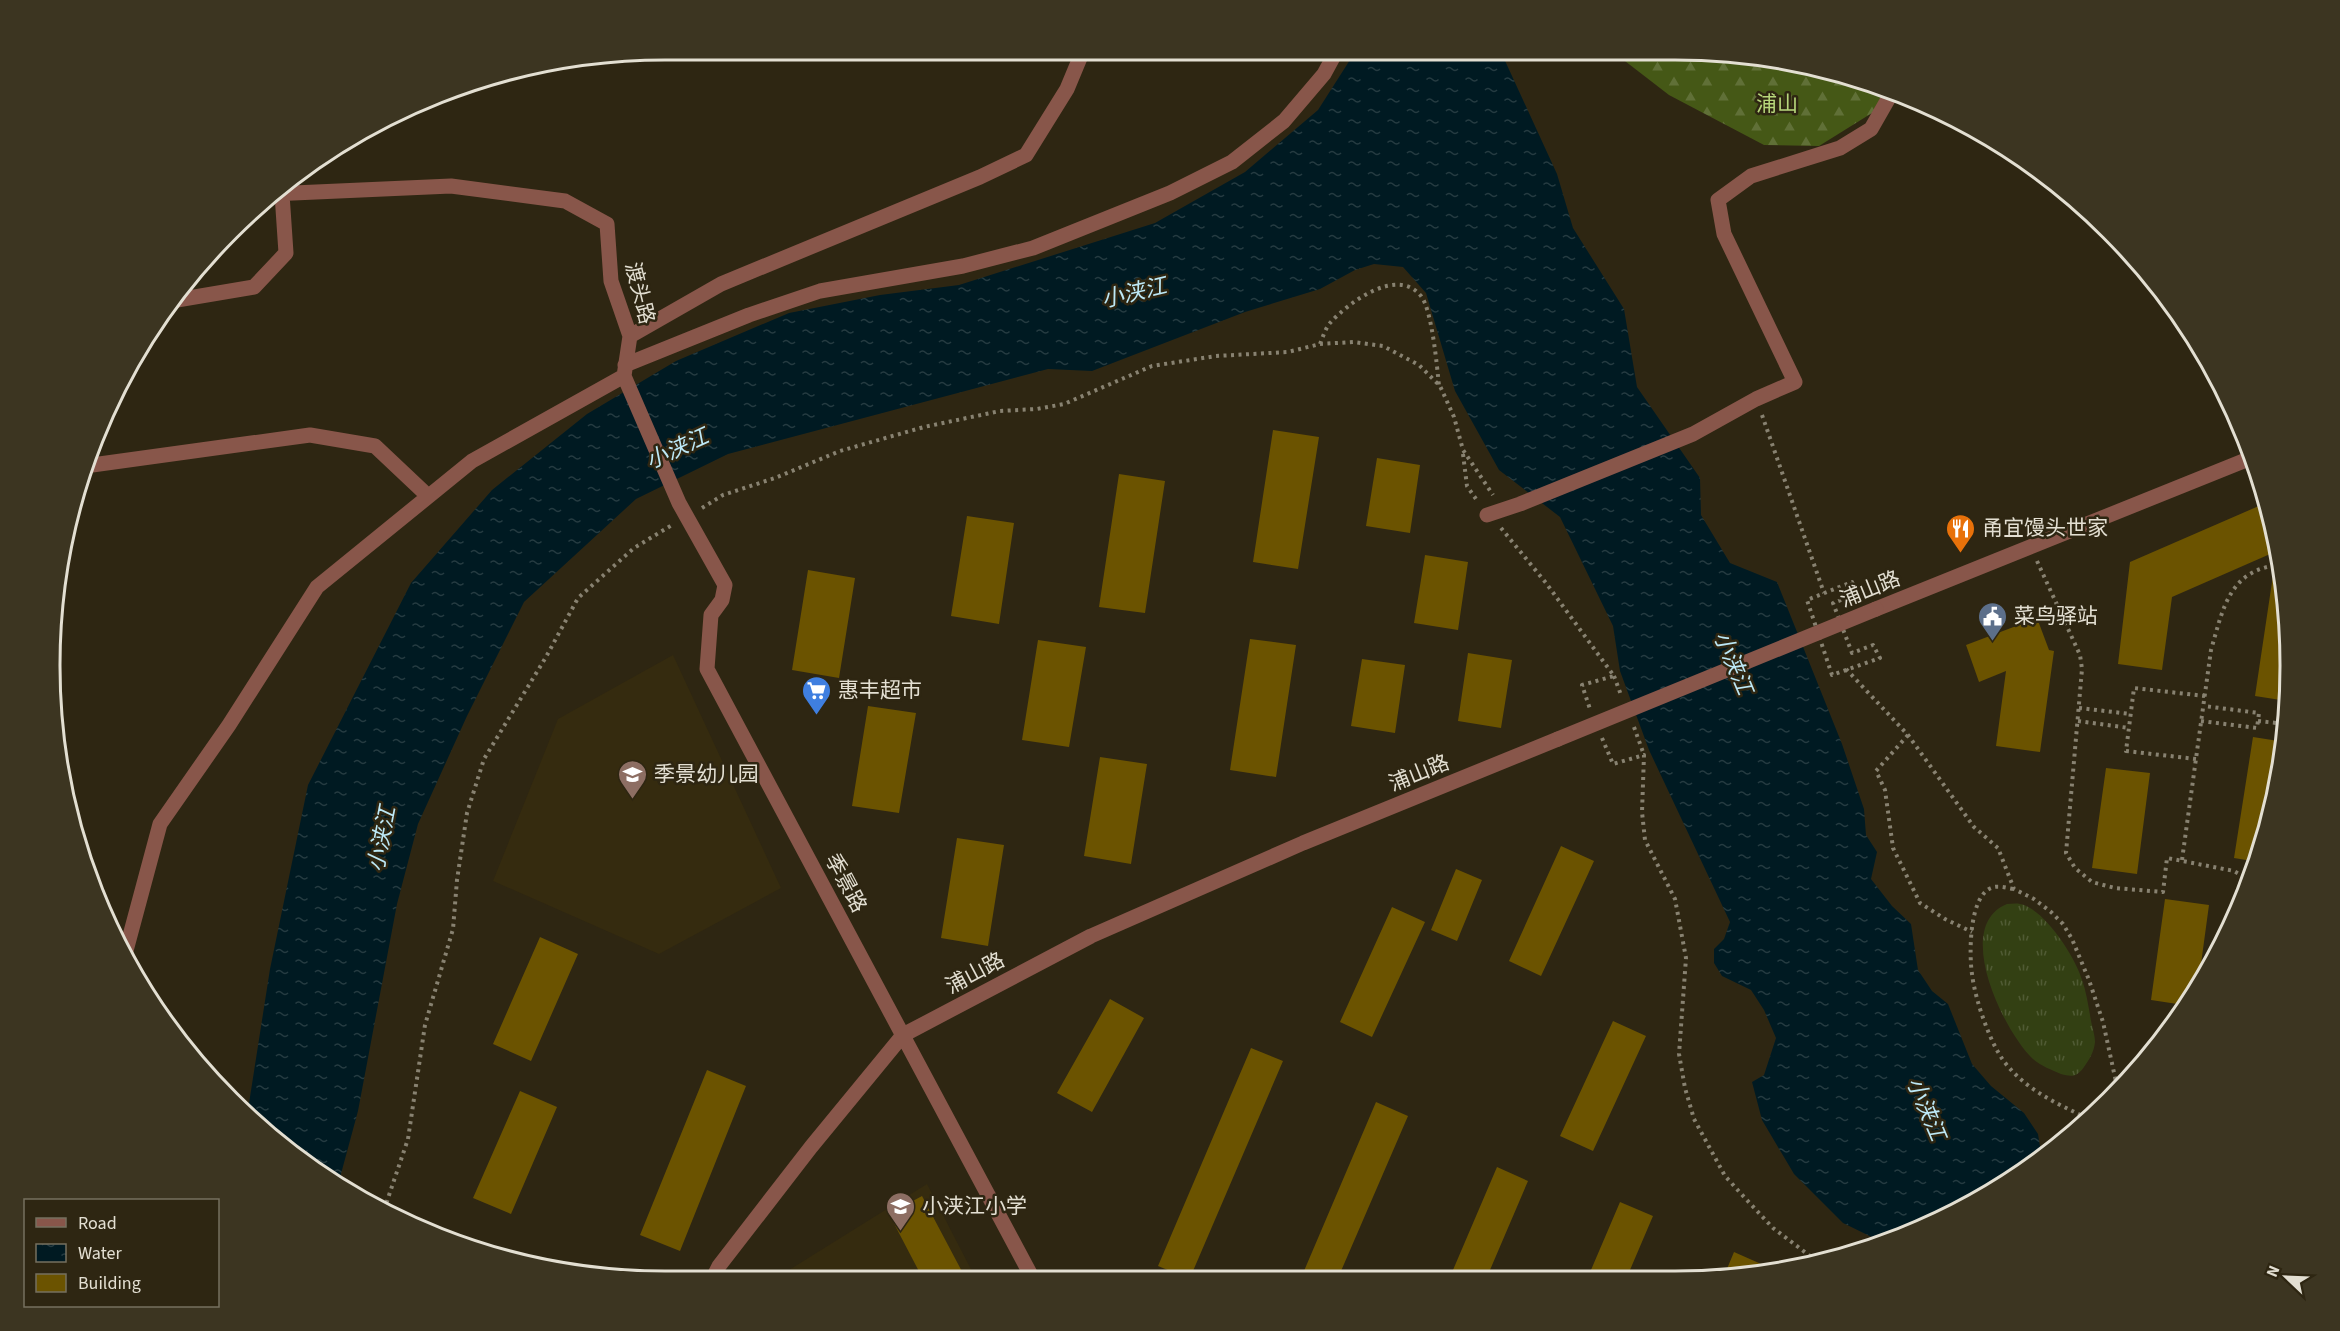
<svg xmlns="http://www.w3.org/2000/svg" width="2340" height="1331" viewBox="0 0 2340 1331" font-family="'Source Sans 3','Noto Sans SC',sans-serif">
<defs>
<pattern id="grass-tufts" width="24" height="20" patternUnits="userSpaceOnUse" patternTransform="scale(1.5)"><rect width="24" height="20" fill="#334013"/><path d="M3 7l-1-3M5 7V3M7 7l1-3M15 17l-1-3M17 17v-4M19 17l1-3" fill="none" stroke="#505b34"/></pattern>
<pattern id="forest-firs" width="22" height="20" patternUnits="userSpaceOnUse" patternTransform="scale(1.5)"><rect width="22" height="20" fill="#455816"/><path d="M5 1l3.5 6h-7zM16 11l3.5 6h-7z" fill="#607037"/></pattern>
<pattern id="water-ripples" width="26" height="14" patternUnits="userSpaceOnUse" patternTransform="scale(1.5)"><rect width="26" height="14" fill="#001a22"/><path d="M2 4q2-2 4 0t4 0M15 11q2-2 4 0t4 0" fill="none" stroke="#253b41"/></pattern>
</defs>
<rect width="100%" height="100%" fill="#2e2612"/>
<path fill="#352b0f" d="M673,655L781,888L659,954L493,881L558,719Z
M927,1184L976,1279L773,1280Z"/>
<path fill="url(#grass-tufts)" d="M2007,904C2011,904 2016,903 2020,904C2044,908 2076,958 2082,980C2086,991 2088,1004 2090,1015C2091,1024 2095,1034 2095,1042C2094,1052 2089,1060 2084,1067C2077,1077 2072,1077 2061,1074C2052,1070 2041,1066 2033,1059C2004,1032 1952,926 2007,904Z"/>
<path fill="url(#forest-firs)" d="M1612,51H1714L1834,71L1885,92L1872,113L1819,146L1764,145L1669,95Z"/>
<path fill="url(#water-ripples)" d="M1355,52H1501L1557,174L1573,228L1624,309L1637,387L1700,478L1701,515L1730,563L1777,582L1842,744L1864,809L1866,835L1877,852L1871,879L1892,906L1911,924L1918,970L1932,991L1948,1004L1972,1064L1991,1086L2024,1113L2038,1134L2041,1153L2044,1155L2016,1178L1884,1243L1843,1223L1794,1174L1762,1120L1752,1082L1764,1075L1776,1038L1764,1010L1751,990L1722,976L1714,963V949L1724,939L1730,922L1649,750L1620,671L1613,626L1560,517L1499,470L1455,391L1426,293L1403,267L1374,264L1355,270L1320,289L1245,312L1092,371L1048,369L728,454L636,499L524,602L467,716L418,824L397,904L358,1111L338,1185L260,1129L247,1116L270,969L308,785L411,583L492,490L587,414L676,361L789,313L880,295L959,285L1155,223L1245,172L1318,110Z"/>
<path fill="#6b5300" d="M1273,430L1319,437L1298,569L1253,562Z
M1377,458L1420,465L1410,533L1366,526Z
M1119,474L1165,481L1145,613L1099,607Z
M2268,502L2277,551L2172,597L2162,670L2118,664L2130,562Z
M967,516L1014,523L999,624L951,616Z
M1425,555L1468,562L1458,630L1414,623Z
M2275,562H2279L2289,626L2287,701L2255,696Z
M808,570L855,578L839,678L792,670Z
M2037,618L2049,650L2054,651L2040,752L1996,746L2006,671L1979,682L1966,645Z
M1250,639L1296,645L1276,777L1230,770Z
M1038,640L1086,647L1069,747L1022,740Z
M1468,653L1512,660L1501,728L1458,721Z
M1362,659L1405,665L1395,733L1351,726Z
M868,706L916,713L899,813L852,806Z
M2253,737L2285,742L2258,862L2234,858Z
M1100,757L1147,764L1131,864L1084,856Z
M2106,768L2150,773L2137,874L2092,868Z
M957,838L1004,845L988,946L941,938Z
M1561,846L1594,861L1541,976L1509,961Z
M1456,869L1482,880L1457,941L1431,930Z
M2165,899L2209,905L2198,986L2184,1005L2151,1000Z
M1392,907L1425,922L1372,1037L1340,1022Z
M540,937L578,954L531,1061L493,1044Z
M1110,999L1144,1018L1092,1112L1057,1093Z
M1613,1021L1646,1036L1593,1151L1560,1136Z
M1251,1048L1283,1061L1190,1278H1187L1158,1266Z
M707,1070L746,1086L680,1251L640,1235Z
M520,1091L557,1107L511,1214L473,1198Z
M1376,1102L1408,1116L1338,1278H1301Z
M1497,1167L1528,1181L1487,1277H1450Z
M922,1196L966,1279H923L889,1214Z
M1620,1202L1653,1216L1627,1277H1588Z
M1734,1252L1777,1271L1755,1276H1724Z"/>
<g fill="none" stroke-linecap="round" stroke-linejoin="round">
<path stroke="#888271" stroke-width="4" stroke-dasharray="3 4.5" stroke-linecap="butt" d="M1320,344C1323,337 1325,329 1330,323C1348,303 1397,266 1421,296C1432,310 1437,366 1439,386
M1762,415L1824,593
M1463,454L1467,486L1478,502
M702,508L723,495L775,478L840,451L924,427L1000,411L1037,409L1064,404L1152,366L1216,356L1288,352L1320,344L1353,342L1383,346L1419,365L1440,386L1454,417L1463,450L1493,495
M1501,528L1546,583L1614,676L1582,685L1590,709
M2037,561L2080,655L2082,669L2066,853L2075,868L2092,882L2115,888L2163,892L2167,858L2234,871L2250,880
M1852,582L1857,594L1833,603L1852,653L1873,645L1880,658L1832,675L1807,600Z
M1846,669L1908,735L1974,827L1998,848L2014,889L2034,899L2051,912L2063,924L2072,939L2089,980L2103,1022L2118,1091
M1614,676L1621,695
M2079,708L2131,714
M2078,721L2129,728
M2201,721L2257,728L2259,713L2204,706
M2258,721L2286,724
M1634,727L1644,755
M1908,735L1876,771L1885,790L1893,848L1920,903L1945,919L1972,932
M1602,738L1613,764L1644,755L1642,812L1645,840L1675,899L1686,958L1679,1054L1685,1088L1694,1119L1725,1176L1745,1198L1773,1228L1818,1262
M2196,759L2126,751L2134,688L2205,696
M2182,860L2211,650C2223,609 2229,570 2279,565
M2013,889C2007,888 1997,885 1991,888C1969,897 1969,954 1972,974C1975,999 1989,1040 2003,1060C2025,1090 2056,1103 2089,1119
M384,1210L408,1139L425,1025L453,929L457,880L467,813L484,759L546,657L578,598L634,548L672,525"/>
<path stroke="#88564a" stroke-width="15" d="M271,194L451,186L565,201L607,224L611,281L630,336L624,376L679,503L725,585L722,600L711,615L707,669L1033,1279
M171,301L254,287L286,253L282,194
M630,336L721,284L980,177L1026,155L1067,89L1082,53
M625,365L749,315L820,291L963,266L1033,248L1170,193L1232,162L1284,121L1324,74L1336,52
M85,466L310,435L375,446L428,496
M1487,515L1520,504L1693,434L1756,399L1795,382L1724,234L1718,200L1751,176L1840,148L1871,129L1891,94
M1876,609L2251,458
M124,958L160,824L229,725L317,587L472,461L624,376
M712,1280L719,1266L811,1147L903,1035L1091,936L1303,843L1558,739"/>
<path stroke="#88564a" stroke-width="15" d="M1558,739L1876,609"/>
</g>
<defs>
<symbol id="restaurant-pin" viewBox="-11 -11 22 30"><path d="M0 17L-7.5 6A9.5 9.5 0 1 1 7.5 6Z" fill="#e8710a" stroke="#2e2612"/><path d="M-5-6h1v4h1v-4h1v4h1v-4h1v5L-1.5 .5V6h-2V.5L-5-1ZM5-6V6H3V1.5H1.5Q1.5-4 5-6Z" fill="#fff"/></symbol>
<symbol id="civic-pin" viewBox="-11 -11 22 30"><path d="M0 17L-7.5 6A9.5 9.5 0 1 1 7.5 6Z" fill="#5c6f8a" stroke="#2e2612"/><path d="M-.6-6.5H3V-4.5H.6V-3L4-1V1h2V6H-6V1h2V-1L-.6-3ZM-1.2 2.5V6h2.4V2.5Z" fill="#fff"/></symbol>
<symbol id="supermarket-pin" viewBox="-11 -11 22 30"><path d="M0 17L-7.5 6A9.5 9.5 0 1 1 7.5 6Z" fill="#3f7fe0" stroke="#2e2612"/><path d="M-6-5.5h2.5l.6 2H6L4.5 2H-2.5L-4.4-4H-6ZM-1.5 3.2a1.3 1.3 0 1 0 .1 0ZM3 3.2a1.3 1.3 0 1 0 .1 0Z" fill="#fff"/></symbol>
<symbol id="school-pin" viewBox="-11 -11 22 30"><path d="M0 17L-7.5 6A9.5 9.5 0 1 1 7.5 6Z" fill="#8d6e63" stroke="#2e2612"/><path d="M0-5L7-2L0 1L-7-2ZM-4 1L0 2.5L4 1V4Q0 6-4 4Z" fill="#fff"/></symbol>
</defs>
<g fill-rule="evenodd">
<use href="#restaurant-pin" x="1944" y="512" width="33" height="45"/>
<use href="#civic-pin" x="1976" y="600" width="33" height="45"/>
<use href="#supermarket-pin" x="800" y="674" width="33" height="45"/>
<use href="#school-pin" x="616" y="758" width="33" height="45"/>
<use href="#school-pin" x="884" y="1190" width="33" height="45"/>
</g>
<g text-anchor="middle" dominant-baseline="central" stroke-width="5" stroke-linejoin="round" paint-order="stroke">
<g font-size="21" fill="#b7d67b" stroke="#2e2612">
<text x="1777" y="104">浦山</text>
</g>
<g font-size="21" fill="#e3dfd2" stroke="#2e2612">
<text transform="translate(640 293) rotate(76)">渡头路</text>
<text transform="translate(1870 589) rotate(-22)">浦山路</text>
<text transform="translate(1419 773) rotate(-22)">浦山路</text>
<text transform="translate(846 883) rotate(62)">季景路</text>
<text transform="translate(975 973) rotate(-28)">浦山路</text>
</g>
<g font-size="21" fill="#e3dfd2" stroke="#2e2612" text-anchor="start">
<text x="1982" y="528">甬宜馒头世家</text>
<text x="2014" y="616">菜鸟驿站</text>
<text x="838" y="690">惠丰超市</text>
<text x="654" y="774">季景幼儿园</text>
<text x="922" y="1206">小浃江小学</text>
</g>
<g font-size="22" font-style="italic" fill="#bde9f7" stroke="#2e2612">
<text transform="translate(1134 293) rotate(-13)">小浃江</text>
<text transform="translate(677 449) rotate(-25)">小浃江</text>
<text transform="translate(1733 663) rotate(67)">小浃江</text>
<text transform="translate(382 839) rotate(-79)">小浃江</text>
<text transform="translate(1926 1109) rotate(67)">小浃江</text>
</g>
</g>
<path d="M0 0H2340V1331H0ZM665 60H1675A605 605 0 0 1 2280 665V666A605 605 0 0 1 1675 1271H665A605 605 0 0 1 60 666V665A605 605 0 0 1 665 60Z" fill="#3c3521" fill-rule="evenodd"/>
<path fill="none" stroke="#e3dfd2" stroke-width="3" d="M665 60H1675A605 605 0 0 1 2280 665V666A605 605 0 0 1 1675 1271H665A605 605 0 0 1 60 666V665A605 605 0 0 1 665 60Z"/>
<rect x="24" y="1199" width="195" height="108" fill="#2e2612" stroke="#76705f" stroke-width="1.5"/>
<rect x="36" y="1218" width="30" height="9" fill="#88564a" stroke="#76705f" stroke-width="1.5"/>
<text x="78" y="1229" font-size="18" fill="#e3dfd2">Road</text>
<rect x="36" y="1244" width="30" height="18" fill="url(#water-ripples)" stroke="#76705f" stroke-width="1.5"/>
<text x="78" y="1259" font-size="18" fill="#e3dfd2">Water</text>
<rect x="36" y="1274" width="30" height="18" fill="#6b5300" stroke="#76705f" stroke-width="1.5"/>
<text x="78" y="1289" font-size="18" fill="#e3dfd2">Building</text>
<g transform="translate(2286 1277) rotate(293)" stroke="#2e2612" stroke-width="4.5" paint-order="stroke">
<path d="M0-4.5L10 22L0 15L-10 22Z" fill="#e3dfd2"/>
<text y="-9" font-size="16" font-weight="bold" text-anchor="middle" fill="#e3dfd2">N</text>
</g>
</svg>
